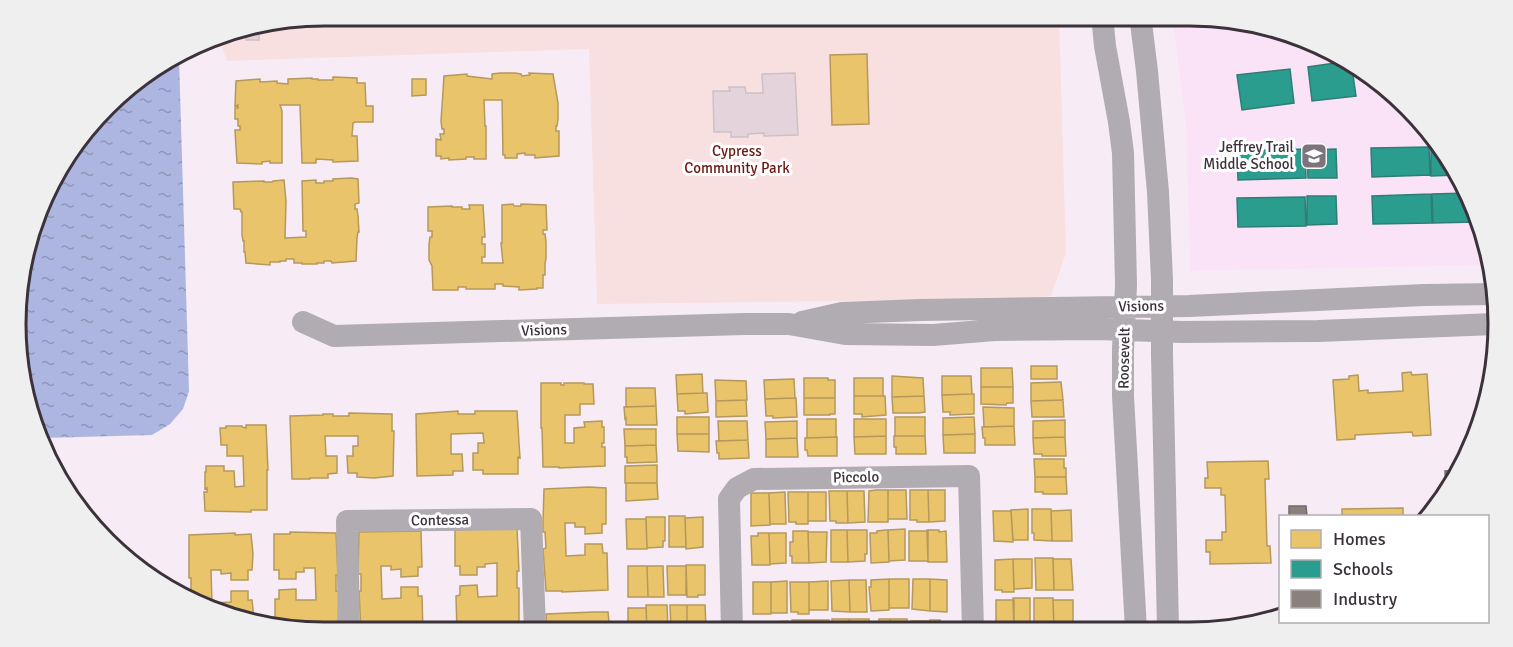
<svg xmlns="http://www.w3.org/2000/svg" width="1513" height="647" viewBox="0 0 1513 647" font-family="Signika,sans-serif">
<defs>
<pattern id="water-ripples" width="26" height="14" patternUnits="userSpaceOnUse" patternTransform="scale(1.5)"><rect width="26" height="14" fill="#adb6e0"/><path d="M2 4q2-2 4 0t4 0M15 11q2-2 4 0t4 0" fill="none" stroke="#8e95b7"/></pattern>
</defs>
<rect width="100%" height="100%" fill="#f7ecf6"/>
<path fill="#fae3f7" d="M1172,15H1190L1289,31L1393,92L1466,187L1487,265L1190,271L1186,125Z"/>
<path fill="#f8e0e1" d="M324,15H1059L1066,253L1051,296L1021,299L597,304L589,49L227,61L218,35L224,31Z"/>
<path fill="url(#water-ripples)" d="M179,58L189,391L183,409L170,424L152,435L43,438L18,364L21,264L57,169L120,91Z"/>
<path fill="#e9c46a" stroke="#b5985c" stroke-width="1.5" d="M867,54L869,124L832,125L830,55Z
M500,73H515L521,74L522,76L530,75L529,73L553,74L558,103V119L557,126H556V131H559V156L535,158V155H525V153L517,154V158H505V155H503L502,100H484L485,126H486V159H474V157H466V159L449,160V158L441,159V156H436V139L441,140L440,134H444V129H442L441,121L444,76L467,74V76L492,79V74Z
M333,77L357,78V83H365L366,106H373V122H355L353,123L352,136H357L358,161L333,162V160L316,159V163H302L300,105H280L282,111V163H270V161L262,162V164L237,163L235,130H240V126H238V119H235V108H238V105L235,106L236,81L260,79V82L277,81V83L288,84V79L312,78V79H318V80H333Z
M412,79H426V95L412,96Z
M351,178L358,179L359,203L355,204V209H357L358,216L359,232H358L357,238L356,261L332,263L331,261H324V263H317V264H302V263H294V259H286V261H280V262H270V265L246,263L245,252H244V241H243L242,235V212H241L240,209H234L233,182L264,181V182H272L273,181L284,180L286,201L285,238L306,237V231H303L302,181L316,180V183H324V181H333V179Z
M513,204L514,206H521V204L546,205L547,230H543V234H545L546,242V258L545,264V275H543V288H537V289L519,290V287L503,286V284H495V289H466V287H458V290H433L432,266L429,260V244L430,237H432V231H428V207L452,206V207H462V209H470L469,205H483L485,237H482V244H485V257H482V263H503L501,243H502V205Z
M1031,366H1057V379H1031Z
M981,368H1012L1013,387H981Z
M1411,372L1412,375L1427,374L1431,435L1413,436L1412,432L1355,435V439L1337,440L1333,380L1349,379V376L1358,375L1359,391L1368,390V393L1403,391L1402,373Z
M702,374L703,393L677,394L676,375Z
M892,376L923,378L924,396L892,397Z
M942,376H971L972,394L942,395Z
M804,378H828V380H835V398H804Z
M854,378H883V396H854Z
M794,379L795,398L765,399L764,380Z
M715,380L746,381L747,400L716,401Z
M1061,382L1063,400L1031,401V383Z
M541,383H561V385H564V383H584V384H593L594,404H580V415H565V443H574V428L585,427L584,422L602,421V427H604V443H602V447H605V466L559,468V467H543L542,428H541Z
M981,387H1013V403H1007L1006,405L981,404Z
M626,388H655L656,406L626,407Z
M703,393H707L708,412L685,414V411H678L677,394Z
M972,394H974V414L950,415V412H943L942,395Z
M854,396H885L886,415L862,417V414H854Z
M924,396L925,412L918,413H893L892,397Z
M795,398H796L797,417L773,418V416H766L765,399Z
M804,398H835V414H830V415H804Z
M746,400L747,416L716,417V401Z
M1063,400L1064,417H1032L1031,401Z
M656,406L657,425H626V418L625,419L624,407Z
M983,407L1014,408V426L984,427Z
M458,411V414H475V411H517L520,458L518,457V474H483V470H473V453H478V443H484L483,433L451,434V454H462L463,471H453V475L417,476L416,414Z
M349,413L392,414V431H394L393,476L374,478L357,477V473H348L347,456H353V446H358V436H325L326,456H337V473L328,474V478H310V479H292L290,416L323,415V414H333V416H349Z
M677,417H709V434H677Z
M895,417H925V436H895Z
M974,417L975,434L943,435V418Z
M807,419H836V437L807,438Z
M854,419H886V436L854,437Z
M1065,420V437L1033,438V421Z
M718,421H747L748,440L719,441Z
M797,421V438L766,439L765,422Z
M246,425H266L268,470H267V510H251V512L205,511L204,492H207V488L205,489V472H206V466H224V471H234L235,487L244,486L243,456H227V445H221L220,428H226V426H242V427L246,428Z
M1014,426L1015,445H985V438H983L982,427Z
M624,429H656V445L625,446Z
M677,434H709V452L678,451Z
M975,434V453H944L943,435Z
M886,436V454H855L854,437Z
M894,436H925L926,454H896V447H894Z
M837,437V456H808L807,450H805V438Z
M1065,437L1066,456H1042V454H1034L1033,438Z
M797,438L798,457H766V439Z
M748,440L749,458L719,459V453H717L716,441Z
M656,445L657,462L627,463V457H625V446Z
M1034,459H1064V468H1066V477H1035Z
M1268,461L1269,479H1265L1267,546H1270L1271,563L1210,564V552H1206V540H1222V532H1226L1225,495H1221V488H1205V478H1208L1207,462Z
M657,465V483H625V466Z
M1035,477H1066L1067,494H1043V492H1035Z
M626,483H657L658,499L626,501Z
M589,487L606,488V524H602V533L585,534V527H575V523H565L566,556L585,555V544H602L603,553H607L608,590L562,592V591H546L543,549L546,548L545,532H543V521L544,489Z
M876,490H888V522H868L869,491Z
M888,490H906L907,519H888Z
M910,490H928L929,522H917V520H910Z
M928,490H945V521L929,522Z
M829,491H847L848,523H836V521H830Z
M847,491H864L865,522L848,523Z
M68,492H77V503Z
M785,492L786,524H770L769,493Z
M788,492H808V524H796V522H789Z
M808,492H826V521H808Z
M751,493H769L770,525L751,526Z
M1403,508V516H1342V509Z
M1028,509V540H1013L1011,510Z
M1032,509H1051L1052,541L1034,540V533H1032Z
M1071,510L1072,541H1052L1051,511Z
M993,511H1011L1013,542L994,541Z
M669,516H685L686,547H669Z
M646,517H665V541H663V547L647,548Z
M703,517V547L686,549L685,518Z
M626,519H646L647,549H627Z
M517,528L519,571H517V588H519V630L457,632L456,596L460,595V586L477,585L478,597L497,596V563L485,564V567H477V575H460V566H455V530Z
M905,529V560L889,561L888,530Z
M831,530H847L848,562H831Z
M847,530H867V554H865V561L848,562Z
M886,530H888L889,562L871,563L870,533H877V531Z
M927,530H939V532L946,531L947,562H928Z
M421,531L422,567H418V576L401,577V569L391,570V566H381L382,599L401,598V587H418V596H422L423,632H361L359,591H361V574H358L359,532Z
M793,531H808L809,563H792V556H790V542H793Z
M909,531H928V561H909Z
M290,532L336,533L338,575H336V591H339L338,632H324L275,624V599H279V590L296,589V600H316L315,568H304V572H296V579H279V570H274V534H290Z
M808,532H827L826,562L809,563Z
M235,533V535L251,534L253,554L252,570H248V580H231V573L221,574V570H211L212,603L231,602V591H248V600H252L254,620L224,616L189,595H191V578H189V535Z
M758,533H769L770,565H752L751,536H758Z
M769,533H786V563L770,564Z
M1035,558H1053L1054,590H1036Z
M1013,559H1032V588L1014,589Z
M1013,559L1014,592H1002V590H995V560Z
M1053,559H1071L1073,590H1054Z
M686,565H705V595H698V597H687Z
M628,566H647L648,597H628Z
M647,566H663L664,597H648Z
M667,566H686V595H668Z
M889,579H909V608H889Z
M889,579V610L871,611L869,587H871V580Z
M913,579H930V611L912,609Z
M930,579L947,580V612L930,611Z
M849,580H866L867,612H850Z
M849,580L850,612L832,611L831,581Z
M787,581V613H771V582Z
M828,581V610H809V582Z
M753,582H771V614H753Z
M790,582H809V614H798V612H791Z
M1013,598H1030V629L1014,630Z
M1034,598H1053L1054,630L1036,629V622H1034Z
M996,600H1014V630H996Z
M1053,600H1073V630H1054Z
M646,605H667L668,630H665V631H647Z
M670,605H687V631H671Z
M687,605H705L706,628H705V631H687Z
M628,608H646L647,631H628Z
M593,612H608L610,631H547L546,614Z
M832,619H849V630H832Z
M849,619H869V630H849Z
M879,619H890V630H872V622H879Z
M890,619H907V630H890Z
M792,620H810V631H792Z
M810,620H829V631H810Z
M930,620H940L941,622H948V630H930Z
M788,621V631H772V622Z
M911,621H930V630H911Z
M760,623H772V631H753V625L760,624Z"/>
<path fill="#2a9d8f" stroke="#2f7d76" stroke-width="1.5" d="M1342,62L1352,68L1356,96L1312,101L1308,67Z
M1290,69L1294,103L1242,110L1237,75Z
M1429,147L1430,175L1372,177L1371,148Z
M1431,147H1435L1457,175L1431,176Z
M1305,149L1306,178L1238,180L1237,151Z
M1336,149L1337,178H1308L1307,150Z
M1468,193L1476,222L1433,223L1432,194Z
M1431,194L1432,223L1373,224L1372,196Z
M1307,196H1336L1337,224L1307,225Z
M1305,197L1306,226L1238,227L1237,198Z"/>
<path fill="#8a817c" stroke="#736968" stroke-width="1.5" d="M1458,470L1446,495L1445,471Z
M1289,506H1306L1307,516H1289Z"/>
<path fill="#e4d3db" stroke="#ccc0c6" stroke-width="1.5" d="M259,26V40H246V28Z
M795,73L798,135L764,136V133L748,134V137H731V132H714L713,91H730L729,87H745L746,93H763L762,74Z"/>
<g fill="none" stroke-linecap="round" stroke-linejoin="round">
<path stroke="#b0acb2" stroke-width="22" d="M1102,15L1105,46L1119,122L1123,153L1126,285L1123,349V396L1136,630
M1140,15L1147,71L1158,192L1162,280V354L1168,629
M303,322L334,336L744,324H789L845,334L933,335L995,330L1098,329L1182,332L1318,331L1495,324
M802,322L842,313L921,310L1189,306L1424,295L1495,294
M732,631L729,499L737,488L754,479L969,476L973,630
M349,632L347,521L531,519L535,631"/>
</g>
<defs>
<symbol id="school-square" viewBox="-11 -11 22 22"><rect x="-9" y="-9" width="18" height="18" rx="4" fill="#7d737c" stroke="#fff"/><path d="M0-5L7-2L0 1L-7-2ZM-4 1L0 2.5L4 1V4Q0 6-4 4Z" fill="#fff"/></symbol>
</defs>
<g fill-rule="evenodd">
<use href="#school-square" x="1299" y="141" width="30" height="30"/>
</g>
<g text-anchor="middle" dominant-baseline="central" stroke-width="6" stroke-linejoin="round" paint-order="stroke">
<g font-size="15" fill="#3c323b" stroke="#fff" text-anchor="end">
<text x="1294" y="147">Jeffrey Trail<tspan x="1294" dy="17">Middle School</tspan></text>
</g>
<g font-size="15" fill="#691911" stroke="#fff">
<text x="737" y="151">Cypress<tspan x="737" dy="17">Community Park</tspan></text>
</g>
<g font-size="15" fill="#3c323b" stroke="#fff">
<text transform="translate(1141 306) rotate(-1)">Visions</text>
<text transform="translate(544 330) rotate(-2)">Visions</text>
<text transform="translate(1124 358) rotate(-89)">Roosevelt</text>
<text transform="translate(856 477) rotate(-1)">Piccolo</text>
<text transform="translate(440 520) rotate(-1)">Contessa</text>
</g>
</g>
<path d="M0 0H1513V647H0ZM324 26H1190A298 298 0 0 1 1488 324V324A298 298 0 0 1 1190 622H324A298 298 0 0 1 26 324V324A298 298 0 0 1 324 26Z" fill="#efefef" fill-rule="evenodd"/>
<path fill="none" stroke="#3c323b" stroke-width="3" d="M324 26H1190A298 298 0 0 1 1488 324V324A298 298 0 0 1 1190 622H324A298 298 0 0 1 26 324V324A298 298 0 0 1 324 26Z"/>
<rect x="1279" y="515" width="210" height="108" fill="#ffffff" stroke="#b1adb1" stroke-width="1.5"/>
<rect x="1291" y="530" width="30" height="18" fill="#e9c46a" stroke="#b1adb1" stroke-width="1.5"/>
<text x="1333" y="545" font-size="18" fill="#3c323b">Homes</text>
<rect x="1291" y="560" width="30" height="18" fill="#2a9d8f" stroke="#b1adb1" stroke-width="1.5"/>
<text x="1333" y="575" font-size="18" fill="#3c323b">Schools</text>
<rect x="1291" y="590" width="30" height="18" fill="#8a817c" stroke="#b1adb1" stroke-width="1.5"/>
<text x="1333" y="605" font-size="18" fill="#3c323b">Industry</text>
</svg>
